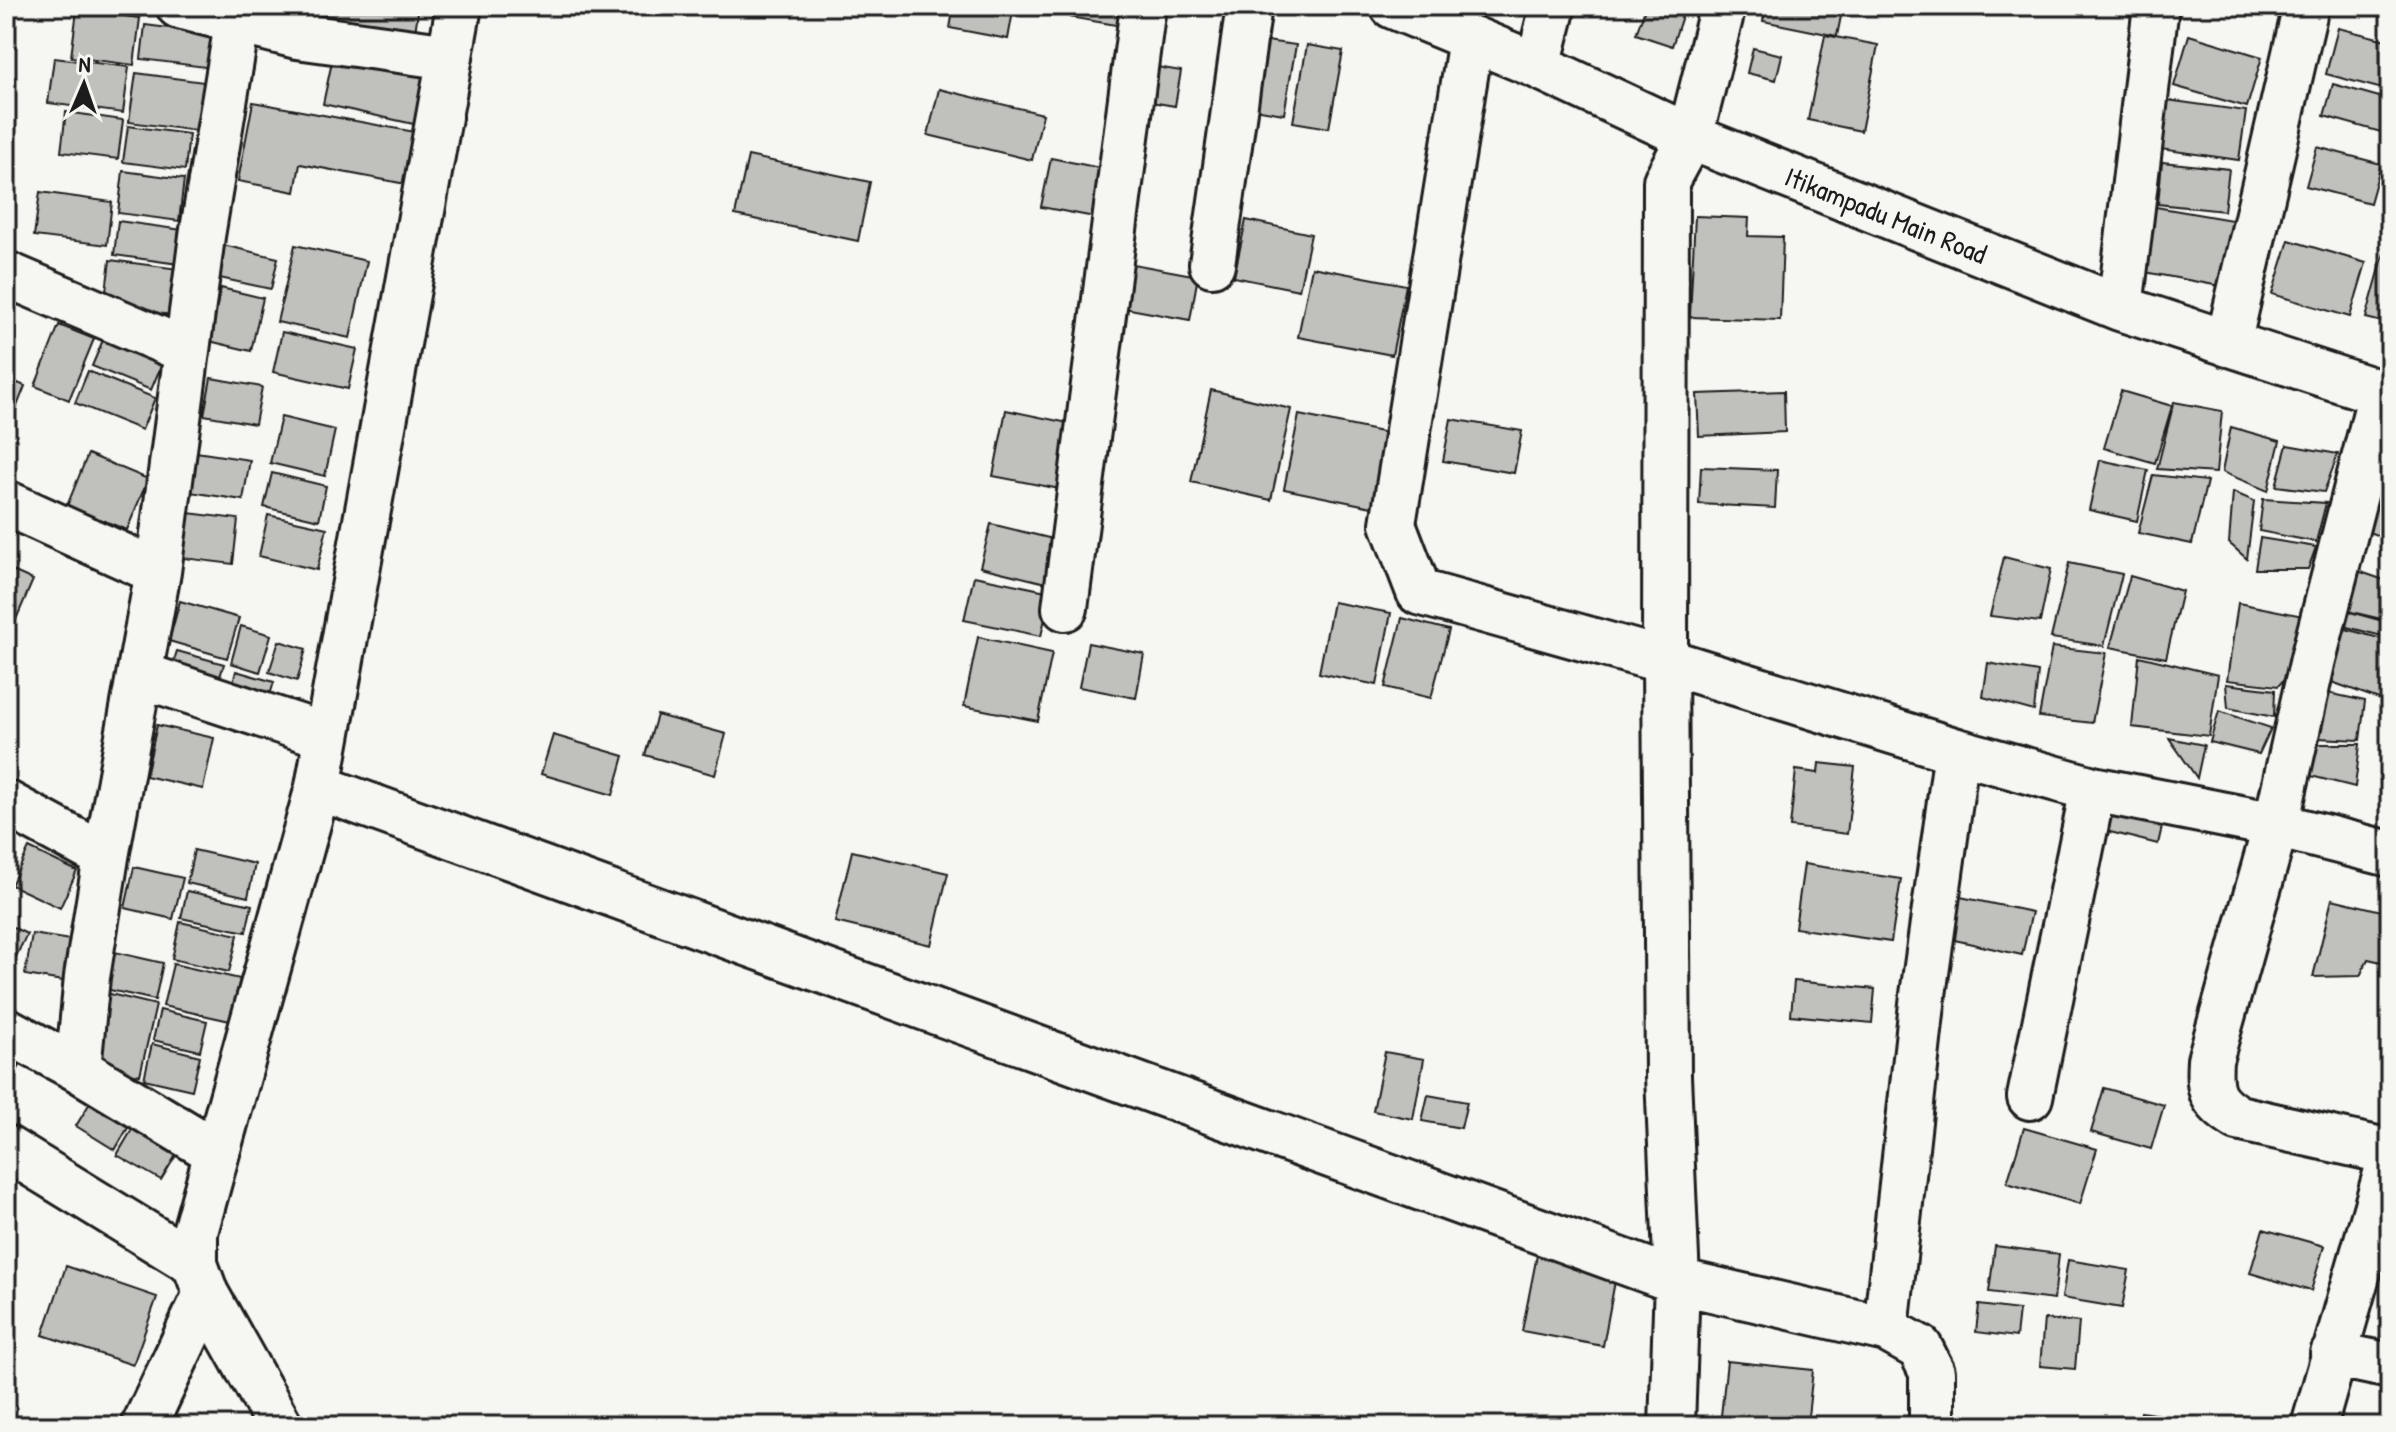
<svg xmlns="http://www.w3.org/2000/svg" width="2396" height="1432" viewBox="0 0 2396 1432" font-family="'Patrick Hand',sans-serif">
<rect width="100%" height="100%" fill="#f6f6f2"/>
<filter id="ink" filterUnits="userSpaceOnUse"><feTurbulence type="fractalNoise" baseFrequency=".0125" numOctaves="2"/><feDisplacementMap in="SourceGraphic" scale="16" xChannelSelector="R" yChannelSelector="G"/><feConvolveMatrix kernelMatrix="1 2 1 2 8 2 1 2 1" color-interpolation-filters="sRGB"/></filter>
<g filter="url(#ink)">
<path fill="#c0c0bd" stroke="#1c1c1c" stroke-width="2" d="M321,6H419L415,32L319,19Z
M954,6H1014L1008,39L950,28Z
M1071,6H1131L1128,27L1069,17Z
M1646,6H1672L1684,10L1672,46L1636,34Z
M1766,6H1843L1837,36L1763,21Z
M2118,6H2148L2146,17L2118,13Z
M77,10L140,18L134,65L71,57Z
M145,25L217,34L213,68L141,59Z
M2338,28L2390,41V91L2326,74Z
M1825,35L1878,45L1861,131L1808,120Z
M2189,35L2262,57L2247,107L2174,86Z
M1266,41L1296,45L1284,114L1254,109Z
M1307,45L1343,51L1329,128L1293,122Z
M1753,48L1782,55L1776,80L1747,73Z
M333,57L428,78L418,125L323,104Z
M54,58L129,67L123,113L48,103Z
M1157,67L1181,71L1175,106L1151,102Z
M136,73L204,82L197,131L129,122Z
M2333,84L2390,100L2388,134L2324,116Z
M939,89L1043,114L1032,160L928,135Z
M2167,100L2246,111L2239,160L2160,149Z
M253,102L415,132L406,184L300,164L295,192L238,181Z
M66,112L123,120L118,159L61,152Z
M128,126L189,134L185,170L123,162Z
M2317,147L2381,164L2370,203L2306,186Z
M748,156L870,182L858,241L735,215Z
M1051,158L1110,170L1100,218L1041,207Z
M2162,162L2229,169L2224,211L2158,204Z
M123,171L184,179L179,221L118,213Z
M40,192L112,202L107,245L34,236Z
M2150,206L2232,220L2220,286L2139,271Z
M1695,216L1749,218L1748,236L1783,237L1780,320L1690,317Z
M1246,220L1311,234L1299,290L1234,277Z
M118,221L183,230L179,264L114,255Z
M2390,232V324L2366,318Z
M2289,240L2366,263L2350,317L2272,294Z
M223,245L278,258L271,289L215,277Z
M295,245L367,261L350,338L277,322Z
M110,260L179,269L173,315L104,307Z
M1133,264L1198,276L1190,320L1124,308Z
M1312,267L1406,285L1392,355L1298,337Z
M221,288L263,298L251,351L209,341Z
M59,325L94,339L69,400L35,386Z
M282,332L357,349L348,389L273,372Z
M105,335L164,359L151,390L92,366Z
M88,371L155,398L142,430L75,403Z
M6,378L25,386L6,434Z
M211,378L262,387L255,424L204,415Z
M1211,390L1291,409L1271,500L1191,482Z
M1784,391L1785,432L1699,436L1697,394Z
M2121,391L2172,406L2155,463L2104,448Z
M2174,402L2222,411L2216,473L2157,469Z
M1006,410L1073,424L1060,489L993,476Z
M1299,415L1387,433L1372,507L1284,489Z
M281,417L335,430L325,476L270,463Z
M1451,419L1522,431L1514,473L1443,461Z
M2231,427L2280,441L2268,491L2222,472Z
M2287,445L2338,454L2324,492L2276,486Z
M196,452L250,460L243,500L190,492Z
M88,454L148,479L127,530L67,506Z
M2100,460L2148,470L2137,521L2089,510Z
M2390,465V540L2363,530Z
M1701,467L1777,470L1775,508L1699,504Z
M272,473L326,486L319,520L264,507Z
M2153,475L2207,481L2192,544L2138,533Z
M2233,492L2254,501L2247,559L2229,543Z
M2263,499L2326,503L2316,542L2259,531Z
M188,513L238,519L233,564L183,558Z
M268,515L327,528L317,570L259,556Z
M991,524L1057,540L1046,583L980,567Z
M2260,538L2316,547L2308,569H2255Z
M2004,557L2051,569L2040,622L1990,616Z
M2069,563L2122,574L2104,646L2051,638Z
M6,568L33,580L11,631L6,629Z
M2358,571L2390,582V621L2343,610Z
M974,576L1051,592L1041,636L964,620Z
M2130,576L2182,591L2166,658L2110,647Z
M180,601L239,618L227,658L169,641Z
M1333,602L1391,613L1377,685L1319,673Z
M2238,603L2303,616L2304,658L2278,686L2227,680Z
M2350,612L2390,623V638L2343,626Z
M1402,618L1449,630L1431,698L1385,687Z
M241,626L271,635L260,672L231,663Z
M2342,628L2390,641V703L2329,681Z
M978,637L1052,653L1038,721L964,706Z
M279,641L306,649L297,681L269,672Z
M1088,643L1144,654L1136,698L1079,687Z
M2052,647L2106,653L2092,723L2039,717Z
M177,651L224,664L217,686L170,673Z
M2139,656L2218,675L2209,736L2132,727Z
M1988,663L2038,672L2034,711L1983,697Z
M236,671L274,682L267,705L230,694Z
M2226,684L2275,690L2274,717L2228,708Z
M2328,693L2365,701L2360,740L2318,738Z
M2219,711L2271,728L2259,754L2210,742Z
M657,715L726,734L715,775L645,755Z
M157,725L214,738L203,789L146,776Z
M553,735L624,756L613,795L541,774Z
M2169,738L2204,745L2197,778Z
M2316,744H2360L2355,787L2307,775Z
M1819,763L1855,767L1847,834L1790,827L1796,770L1818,773Z
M2109,805L2164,818L2158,844L2102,830Z
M29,848L77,871L60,908L11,885Z
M194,850L255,864L248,897L187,883Z
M852,851L948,873L931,945L835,922Z
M1804,864L1901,879L1891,942L1795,928Z
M134,867L183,878L173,919L125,908Z
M187,891L252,905L246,932L181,918Z
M1951,895L2032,912L2022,955L1941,937Z
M2332,899L2390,913V964L2368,959L2360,976L2313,977Z
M180,922L238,935L229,972L172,959Z
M6,924L27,934L6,977Z
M32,934L83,942L76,983L25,975Z
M110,951L163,963L155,1000L101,988Z
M173,964L240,979L230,1021L163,1006Z
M1794,981L1875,989L1872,1023L1791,1015Z
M106,993L156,1005L140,1075L90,1065Z
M160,1010L207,1021L200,1051L153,1040Z
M6,1043L26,1055L8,1087L6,1086Z
M152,1044L200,1056L192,1090L144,1079Z
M1385,1052L1424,1059L1413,1119L1373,1111Z
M2104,1088L2164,1105L2151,1149L2091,1132Z
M1428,1095L1467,1102L1461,1128L1422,1121Z
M94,1096L133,1119L115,1150L76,1126Z
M137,1121L181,1147L161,1180L117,1155Z
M2024,1128L2097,1149L2080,1204L2007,1183Z
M2263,1229L2324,1246L2311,1291L2250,1273Z
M1995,1246L2059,1254L2054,1300L1989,1292Z
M1538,1250L1618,1265L1603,1346L1522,1331Z
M2068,1260L2129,1270L2122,1308L2062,1298Z
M66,1266L157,1297L133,1365L43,1335Z
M1979,1305L2019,1310L2016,1337L1976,1332Z
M2044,1319L2079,1322L2075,1369L2040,1366Z
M1727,1361L1813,1370L1807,1426L1720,1425Z
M2141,1412L2180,1418L2179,1426H2138Z"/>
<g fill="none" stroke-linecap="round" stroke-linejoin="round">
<defs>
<path id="minor" d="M179,6L297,36L450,57
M1393,6L1538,66L1690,137L2120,308L2390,396
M1471,39L1393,524L1419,592L1665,661L1957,751L2093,789L2276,825L2390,854
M1538,66L1553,6
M1212,264L1249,6
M6,274L187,351
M2120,308L2156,6
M2228,344L2306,6
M2381,393L2313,659L2276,825L2210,1060C2208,1091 2211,1102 2238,1118L2390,1152
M6,503L158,572
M1065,608L1143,6
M141,675L326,736
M318,787L1677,1281L1886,1329L1920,1348L1932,1372V1426
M6,803L106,857
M6,1030L78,1069L216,1152
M78,1069L87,977L106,857L158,572L202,236L240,6
M2030,1097L2093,789
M6,1148L195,1264
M1886,1329L1923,995L1957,751
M2333,1354L2390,1366
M144,1426L206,1294
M280,1426L206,1294L195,1264V1232L318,787L459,6
M1672,1426L1677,1281L1668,1076L1665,661L1666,181L1690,137L1723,6
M2314,1426L2390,1160"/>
</defs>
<use href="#minor" stroke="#1c1c1c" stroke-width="50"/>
<use href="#minor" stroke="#f6f6f2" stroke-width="44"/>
</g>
</g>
<g text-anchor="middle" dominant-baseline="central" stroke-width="8" stroke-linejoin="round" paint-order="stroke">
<g font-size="28" fill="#1c1c1c" stroke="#f6f6f2">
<text transform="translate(1886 215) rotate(22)">Itikampadu Main Road</text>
</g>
</g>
<rect width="2396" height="1432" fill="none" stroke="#f6f6f2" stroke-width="32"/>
<rect x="16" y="16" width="2364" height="1400" fill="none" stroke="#1c1c1c" stroke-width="3" filter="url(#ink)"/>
<g transform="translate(84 84) rotate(2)" stroke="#f6f6f2" stroke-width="6" paint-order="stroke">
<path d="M0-6L14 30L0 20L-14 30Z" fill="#1c1c1c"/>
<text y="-12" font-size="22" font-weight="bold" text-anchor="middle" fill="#1c1c1c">N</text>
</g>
</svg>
